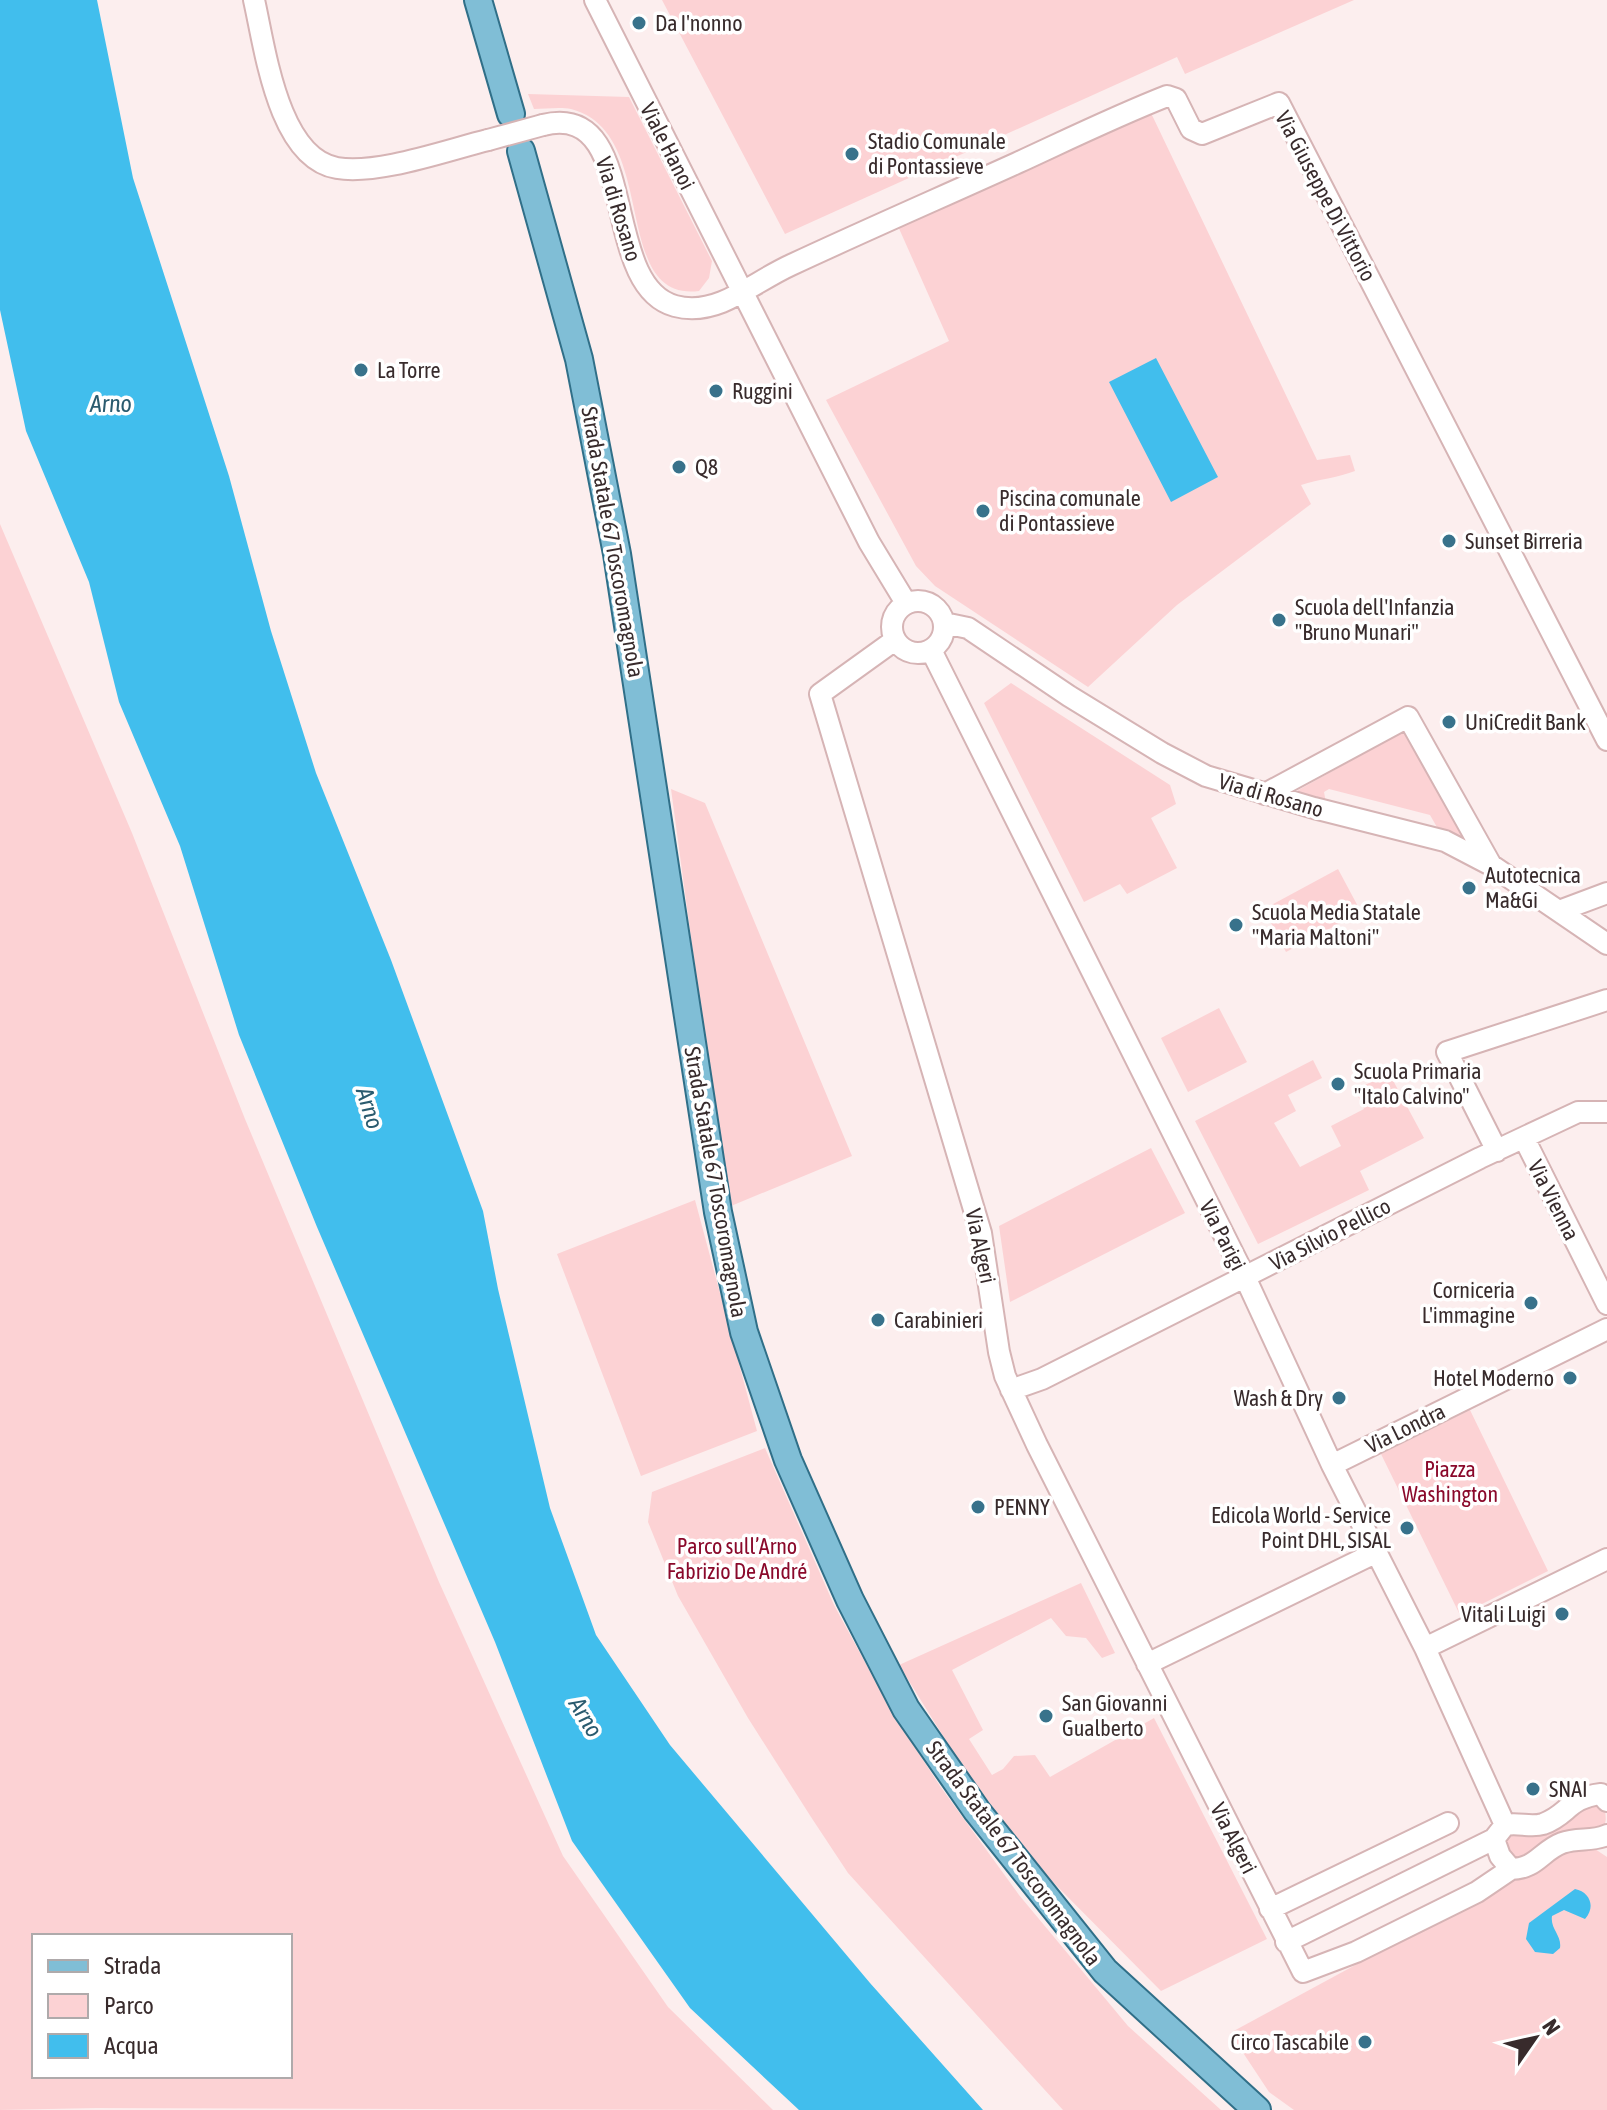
<svg xmlns="http://www.w3.org/2000/svg" width="1607" height="2110" viewBox="0 0 1607 2110" font-family="'Asap Condensed',sans-serif">
<rect width="100%" height="100%" fill="#fceeee"/>
<path fill="#fcd2d4" fill-rule="evenodd" d="M662,0H1354L1185,74L1177,57L785,234Z
M528,94L629,97L712,261L709,278L699,291C609,302 661,132 571,109C560,107 545,109 534,109Z
M1151,113L1317,460L1350,455L1355,471C1337,478 1319,479 1301,485L1311,504L1177,605L1088,687L935,586L916,566L826,400L949,341L897,224Z
M0,524L132,833L245,1119L439,1582L563,1856L668,2007L773,2110L96,2108L0,2110ZM34,1936H290V2076H34Z
M1011,683L1170,785L1176,804L1151,818L1177,868L1127,894L1120,884L1084,902L984,703Z
M1406,730L1462,836L1438,829L1430,815L1329,789L1324,792L1326,803L1293,793Z
M671,789L705,803L852,1156L731,1206L709,1071Z
M1338,869L1361,912L1286,952L1264,909Z
M1219,1008L1247,1062L1188,1092L1161,1038Z
M1313,1060L1322,1078L1288,1095L1296,1111L1274,1123L1300,1167L1341,1146L1331,1126L1364,1109L1355,1090L1389,1073L1424,1138L1360,1171L1369,1190L1258,1244L1195,1121Z
M1151,1148L1185,1213L1010,1302L999,1226Z
M695,1200L757,1431L641,1476L557,1254Z
M1470,1410L1548,1571L1460,1615L1381,1454Z
M765,1448L834,1605L892,1712L940,1786L1019,1895L1128,2026L1221,2110H1063L848,1873L811,1817L748,1718L678,1596L648,1522L652,1492Z
M1081,1583L1115,1653L1102,1658L1086,1638L1066,1636L1051,1618L952,1670L983,1730L969,1739L992,1775L1003,1769L1014,1756L1035,1755L1050,1777L1154,1718L1267,1939L1161,1991L1042,1871L966,1773L899,1665Z
M1597,1804L1605,1811C1606,1818 1607,1824 1601,1828C1597,1831 1569,1830 1558,1834C1542,1840 1536,1852 1523,1861L1512,1858L1504,1845L1512,1834Z
M1589,1845L1607,1857V2110H1294L1269,2092L1230,2033L1564,1852Z"/>
<path fill="#41beed" d="M0,0H97L133,178L229,476L271,631L316,773L391,960L483,1211L498,1289L550,1508L596,1635L670,1745L870,1983L983,2110H799L690,2008L572,1841L495,1642L317,1227L239,1035L180,846L119,702L89,582L26,431L0,310Z
M1156,358L1218,477L1171,502L1109,382Z
M1575,1889C1590,1892 1596,1907 1585,1919L1564,1910L1552,1916C1550,1929 1562,1935 1560,1948L1553,1954L1535,1952L1526,1939L1529,1923Z"/>
<g fill="none" stroke-linecap="round" stroke-linejoin="round">
<defs>
<path id="minor" d="M254,0C265,48 278,158 337,168C378,175 447,150 488,140
M595,0L869,542L906,603
M543,125C642,101 598,285 675,306C690,310 707,308 722,302C746,292 767,276 791,265C866,230 942,197 1017,163C1067,140 1116,116 1167,96L1176,99L1191,129L1202,134L1279,103L1607,740
M892 627a26 26 0 1 1 52 0a26 26 0 1 1-52 0Z
M944,623L968,628L1069,696L1162,753L1206,776L1314,808L1445,841L1491,865L1607,944
M895,640L820,694L981,1233L999,1352L1005,1376L1037,1445L1303,1972L1356,1952L1477,1892L1511,1869
M931,650L1245,1277L1332,1465L1425,1648L1505,1825
M1265,794L1408,717L1491,865
M1559,911L1607,893
M1524,1138L1607,1304
M1497,1151L1447,1052L1607,1000
M1011,1390L1042,1379L1480,1158L1578,1112H1607
M1332,1465L1607,1329
M1425,1648L1607,1559
M1147,1664L1377,1552
M1607,1801L1601,1794C1567,1798 1569,1815 1543,1824C1530,1828 1519,1822 1505,1825L1494,1839L1500,1856L1511,1869C1536,1869 1541,1851 1562,1843C1578,1837 1592,1842 1607,1835
M1270,1909L1448,1823
M1286,1942L1494,1839"/>
<path id="major" d="M478,0L511,114
M521,151L579,359L617,554L718,1212L744,1332L788,1460L850,1600L906,1709L977,1811L1105,1971L1257,2110"/>
</defs>
<use href="#minor" stroke="#d6b4b5" stroke-width="24"/>
<use href="#major" stroke="#306f88" stroke-width="30"/>
<use href="#minor" stroke="#fff" stroke-width="20"/>
<use href="#major" stroke="#80bed6" stroke-width="26"/>
<defs>
<path id="minor-bridge" d="M488,140L543,125"/>
</defs>
<use href="#minor-bridge" stroke="#d6b4b5" stroke-width="24" stroke-linecap="butt"/>
<use href="#minor-bridge" stroke="#fff" stroke-width="20"/>
</g>
<g fill="#38728b" stroke="#fff" stroke-width="3">
<circle cx="639" cy="23" r="8"/>
<circle cx="852" cy="154" r="8"/>
<circle cx="361" cy="370" r="8"/>
<circle cx="716" cy="391" r="8"/>
<circle cx="679" cy="467" r="8"/>
<circle cx="983" cy="511" r="8"/>
<circle cx="1449" cy="541" r="8"/>
<circle cx="1279" cy="620" r="8"/>
<circle cx="1449" cy="722" r="8"/>
<circle cx="1469" cy="888" r="8"/>
<circle cx="1236" cy="925" r="8"/>
<circle cx="1338" cy="1084" r="8"/>
<circle cx="1531" cy="1303" r="8"/>
<circle cx="878" cy="1320" r="8"/>
<circle cx="1570" cy="1378" r="8"/>
<circle cx="1339" cy="1398" r="8"/>
<circle cx="978" cy="1507" r="8"/>
<circle cx="1407" cy="1528" r="8"/>
<circle cx="1562" cy="1614" r="8"/>
<circle cx="1046" cy="1716" r="8"/>
<circle cx="1533" cy="1789" r="8"/>
<circle cx="1365" cy="2042" r="8"/>
</g>
<g text-anchor="middle" dominant-baseline="central" stroke-width="7" stroke-linejoin="round" paint-order="stroke">
<g font-size="22" fill="#382b2c" stroke="#fff" text-anchor="start">
<text x="655" y="23">Da I'nonno</text>
<text x="868" y="141">Stadio Comunale<tspan x="868" dy="25">di Pontassieve</tspan></text>
<text x="377" y="370">La Torre</text>
<text x="732" y="391">Ruggini</text>
<text x="695" y="467">Q8</text>
<text x="999" y="498">Piscina comunale<tspan x="999" dy="25">di Pontassieve</tspan></text>
<text x="1465" y="541">Sunset Birreria</text>
<text x="1295" y="607">Scuola dell'Infanzia<tspan x="1295" dy="25">"Bruno Munari"</tspan></text>
<text x="1465" y="722">UniCredit Bank</text>
<text x="1485" y="875">Autotecnica<tspan x="1485" dy="25">Ma&amp;Gi</tspan></text>
<text x="1252" y="912">Scuola Media Statale<tspan x="1252" dy="25">"Maria Maltoni"</tspan></text>
<text x="1354" y="1071">Scuola Primaria<tspan x="1354" dy="25">"Italo Calvino"</tspan></text>
<text x="1515" y="1290" text-anchor="end">Corniceria<tspan x="1515" dy="25">L'immagine</tspan></text>
<text x="894" y="1320">Carabinieri</text>
<text x="1554" y="1378" text-anchor="end">Hotel Moderno</text>
<text x="1323" y="1398" text-anchor="end">Wash &amp; Dry</text>
<text x="994" y="1507">PENNY</text>
<text x="1391" y="1515" text-anchor="end">Edicola World - Service<tspan x="1391" dy="25">Point DHL, SISAL</tspan></text>
<text x="1546" y="1614" text-anchor="end">Vitali Luigi</text>
<text x="1062" y="1703">San Giovanni<tspan x="1062" dy="25">Gualberto</tspan></text>
<text x="1549" y="1789">SNAI</text>
<text x="1349" y="2042" text-anchor="end">Circo Tascabile</text>
</g>
<g font-size="22" fill="#382b2c" stroke="#fff">
<text transform="translate(668 146) rotate(63)">Viale Hanoi</text>
<text transform="translate(1326 196) rotate(62)">Via Giuseppe Di Vittorio</text>
<text transform="translate(619 209) rotate(73)">Via di Rosano</text>
<text transform="translate(613 542) rotate(80)">Strada Statale 67 Toscoromagnola</text>
<text transform="translate(1271 795) rotate(16)">Via di Rosano</text>
<text transform="translate(716 1182) rotate(80)">Strada Statale 67 Toscoromagnola</text>
<text transform="translate(1554 1200) rotate(63)">Via Vienna</text>
<text transform="translate(1330 1234) rotate(-27)">Via Silvio Pellico</text>
<text transform="translate(1223 1235) rotate(63)">Via Parigi</text>
<text transform="translate(981 1246) rotate(78)">Via Algeri</text>
<text transform="translate(1405 1428) rotate(-26)">Via Londra</text>
<text transform="translate(1234 1838) rotate(63)">Via Algeri</text>
<text transform="translate(1014 1853) rotate(53)">Strada Statale 67 Toscoromagnola</text>
</g>
<g font-size="22" fill="#8a092b" stroke="#fff">
<text x="1450" y="1469">Piazza<tspan x="1450" dy="25">Washington</tspan></text>
<text x="737" y="1546">Parco sull’Arno<tspan x="737" dy="25">Fabrizio De André</tspan></text>
</g>
<g font-size="24" font-style="italic" fill="#2a5b6f" stroke="#fff">
<text x="111" y="403">Arno</text>
<text transform="translate(370 1108) rotate(73)">Arno</text>
<text transform="translate(586 1717) rotate(59)">Arno</text>
</g>
</g>
<rect x="32" y="1934" width="260" height="144" fill="#ffffff" stroke="#afaaab" stroke-width="2"/>
<rect x="48" y="1960" width="40" height="12" fill="#80bed6" stroke="#afaaab" stroke-width="2"/>
<text x="104" y="1974" font-size="24" fill="#382b2c">Strada</text>
<rect x="48" y="1994" width="40" height="24" fill="#fcd2d4" stroke="#afaaab" stroke-width="2"/>
<text x="104" y="2014" font-size="24" fill="#382b2c">Parco</text>
<rect x="48" y="2034" width="40" height="24" fill="#41beed" stroke="#afaaab" stroke-width="2"/>
<text x="104" y="2054" font-size="24" fill="#382b2c">Acqua</text>
<g transform="translate(1535 2038) rotate(56)" stroke="#ffffff" stroke-width="6" paint-order="stroke">
<path d="M0-6L14 30L0 20L-14 30Z" fill="#382b2c"/>
<text y="-12" font-size="22" font-weight="bold" text-anchor="middle" fill="#382b2c">N</text>
</g>
</svg>
